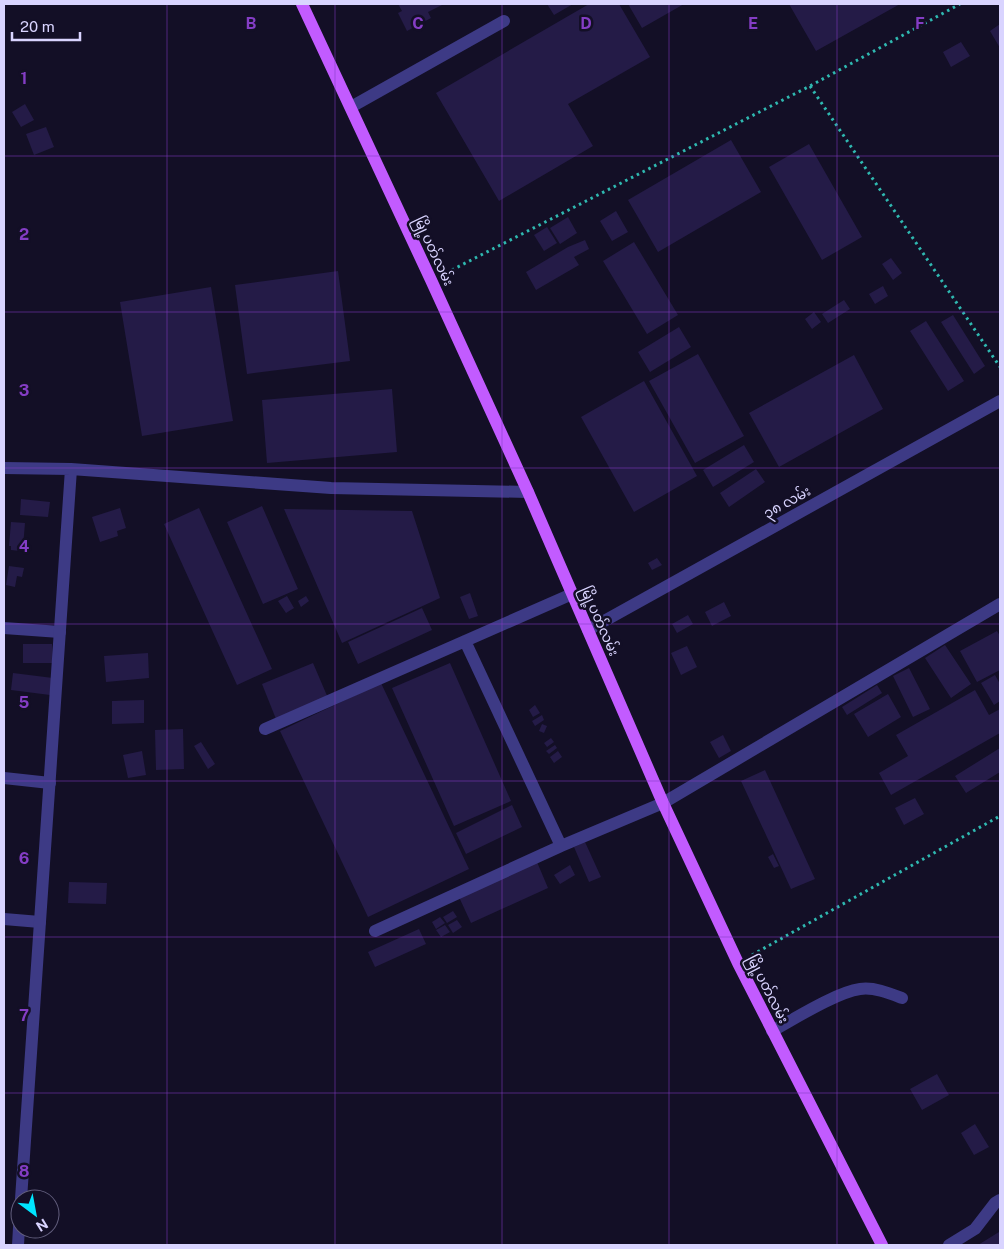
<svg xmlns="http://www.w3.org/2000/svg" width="1004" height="1249" viewBox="0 0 1004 1249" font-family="'Public Sans','Noto Sans Myanmar',sans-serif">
<rect width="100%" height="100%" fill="#130f26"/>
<path fill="#241b47" d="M398,4H444L428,12L431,18L407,31L398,13L402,11Z
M547,4H573L554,15Z
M589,4H619L650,57L568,104L593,146L499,201L436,93Z
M628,4H684L642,28Z
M789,4H900L816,51Z
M1000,24V48L990,31Z
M961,42L970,56L951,67L943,52Z
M25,104L34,120L21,127L12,112Z
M46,127L54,147L34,155L26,134Z
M731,140L761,192L658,252L628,200Z
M809,144L862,237L822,260L769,167Z
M616,211L628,232L612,241L600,221Z
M568,217L577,233L560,244L550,228Z
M547,227L557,243L544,251L534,235Z
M585,240L589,249L574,257L579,265L536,290L526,272L568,247Z
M634,242L678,315L647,334L603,261Z
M891,258L902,273L893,280L882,264Z
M338,271L350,361L247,374L235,285Z
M883,286L888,296L875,304L869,294Z
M211,287L233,421L142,436L120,302Z
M844,300L850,309L828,323L822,314Z
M814,312L821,322L812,329L805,319Z
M953,315L985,366L974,374L941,322Z
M926,321L964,381L948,391L910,331Z
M679,327L691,347L650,372L638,352Z
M698,354L744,436L695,463L649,381Z
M854,355L883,409L779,467L749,413Z
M644,381L697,476L634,512L581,417Z
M392,389L397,452L267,463L262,400Z
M744,445L754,462L713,487L703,470Z
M756,469L765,482L729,507L720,493Z
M21,499L50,502L48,517L20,515Z
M262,506L298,589L263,604L227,522Z
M120,508L126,528L117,531L118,536L100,542L92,517Z
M199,508L272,669L237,685L164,524Z
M284,509L412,511L440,598L342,643Z
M11,522L25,523L23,547H20V551L11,550V546H9Z
M657,558L662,565L652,570L648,563Z
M9,566L24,568L22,577L17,576L15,587L6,585Z
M470,593L478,616L469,619L460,597Z
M287,596L294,608L286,613L278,601Z
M306,596L309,601L301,607L298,601Z
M724,602L731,616L712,626L705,612Z
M422,608L432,630L358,664L348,642Z
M688,615L693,624L677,633L672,624Z
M997,631L1000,636V670L977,682L960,651Z
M23,644H52L53,663H23Z
M945,645L971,684L951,698L925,658Z
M687,646L697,667L681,675L671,653Z
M148,653L149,678L106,682L104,656Z
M313,663L328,698L276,719L262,684Z
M450,663L511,801L454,826L392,688Z
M909,668L930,709L913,717L893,676Z
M13,673L53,678L50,695L11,690Z
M995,675L1000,684V701L994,705L981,683Z
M381,683L469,869L368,917L280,731Z
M877,685L882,693L847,715L842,707Z
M975,690L989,715L1000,709V733L891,795L879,773L908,756L896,735Z
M888,694L901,717L868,737L854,714Z
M144,700V723L112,724V701Z
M535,705L540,713L533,717L529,710Z
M542,715L544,720L535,726L532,721Z
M542,724L547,726L544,733L539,731Z
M183,729L184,769L156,770L155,730Z
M723,735L731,751L719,758L710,742Z
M551,738L554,742L547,747L544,743Z
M201,742L215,764L208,769L194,746Z
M555,745L557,748L549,754L546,751Z
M1000,748V772L966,793L955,776Z
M142,751L146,775L128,778L123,755Z
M558,751L562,757L554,763L550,757Z
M765,770L815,879L791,889L741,781Z
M915,798L924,814L904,825L895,808Z
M512,805L522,827L466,854L456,833Z
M585,842L601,877L589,882L574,847Z
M773,854L779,866L774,868L768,857Z
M537,862L548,888L471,923L459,897Z
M570,865L575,875L560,884L554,875Z
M69,882L107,883L106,904L68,903Z
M453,911L457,917L447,923L443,917Z
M440,917L445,923L436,929L432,922Z
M457,920L462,927L453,933L448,925Z
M445,925L450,932L441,937L436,930Z
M419,929L426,944L375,967L368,952Z
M937,1074L949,1095L922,1110L910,1089Z
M975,1124L989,1147L974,1155L961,1133Z
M999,1232L1000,1245H978Z"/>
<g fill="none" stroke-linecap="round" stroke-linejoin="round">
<path stroke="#2fb8b0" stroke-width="3" stroke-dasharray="2.5 4" stroke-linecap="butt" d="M810,86L1000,367
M446,273L810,86L960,4
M752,955L1000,816"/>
<path stroke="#3d3a85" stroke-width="12" d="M351,107L504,21
M4,628L60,632
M588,630L1000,401
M265,729L572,594
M4,778L50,783
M561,846L663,803L1000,604
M4,919L40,922
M375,931L561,846L465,641
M772,1031C794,1019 837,992 860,989C874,987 889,993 902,998"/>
<path stroke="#3d3a85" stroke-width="12" d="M4,468L71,469L331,488L528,492
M21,1199L71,469
M18,1245L20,1210
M949,1245L975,1229L995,1203L1000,1200"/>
<path stroke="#c25bff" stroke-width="12" d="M302,4L431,280L528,492L663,803L738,963L882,1245"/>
</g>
<path fill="none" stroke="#843dc5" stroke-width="1" stroke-opacity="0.55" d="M167,4V1245M335,4V1245M502,4V1245M669,4V1245M837,4V1245M4,156H1000M4,312H1000M4,468H1000M4,624H1000M4,781H1000M4,937H1000M4,1093H1000"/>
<g text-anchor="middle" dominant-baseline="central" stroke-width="5" stroke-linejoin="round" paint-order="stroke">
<g font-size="14" fill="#d9d4ff" stroke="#130f26">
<text transform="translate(434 251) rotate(65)">မြို့ပတ်လမ်း</text>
<text transform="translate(787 502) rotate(-29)">၃၈ လမ်း</text>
<text transform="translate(600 621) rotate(66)">မြို့ပတ်လမ်း</text>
<text transform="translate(768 989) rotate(63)">မြို့ပတ်လမ်း</text>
</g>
</g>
<g font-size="16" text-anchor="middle" font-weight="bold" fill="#843dc5" stroke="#130f26" stroke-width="5" stroke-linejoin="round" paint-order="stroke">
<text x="251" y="29">B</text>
<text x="418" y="29">C</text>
<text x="586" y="29">D</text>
<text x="753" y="29">E</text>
<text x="920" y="29">F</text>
<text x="24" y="84">1</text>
<text x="24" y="240">2</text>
<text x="24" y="396">3</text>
<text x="24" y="552">4</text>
<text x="24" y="708">5</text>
<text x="24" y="864">6</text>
<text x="24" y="1021">7</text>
<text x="24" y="1177">8</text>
</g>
<rect width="1004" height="1249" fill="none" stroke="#d9d4ff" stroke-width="10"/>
<g transform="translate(35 1214) rotate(148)"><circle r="24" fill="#130f26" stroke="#625e7d"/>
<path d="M0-4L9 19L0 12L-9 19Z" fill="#00e5ff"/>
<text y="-8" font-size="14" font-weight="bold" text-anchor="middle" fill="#d9d4ff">N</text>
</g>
<path d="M12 32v8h68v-8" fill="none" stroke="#d9d4ff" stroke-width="2.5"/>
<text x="20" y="32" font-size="15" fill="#d9d4ff" stroke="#130f26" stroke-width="4" paint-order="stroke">20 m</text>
</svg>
